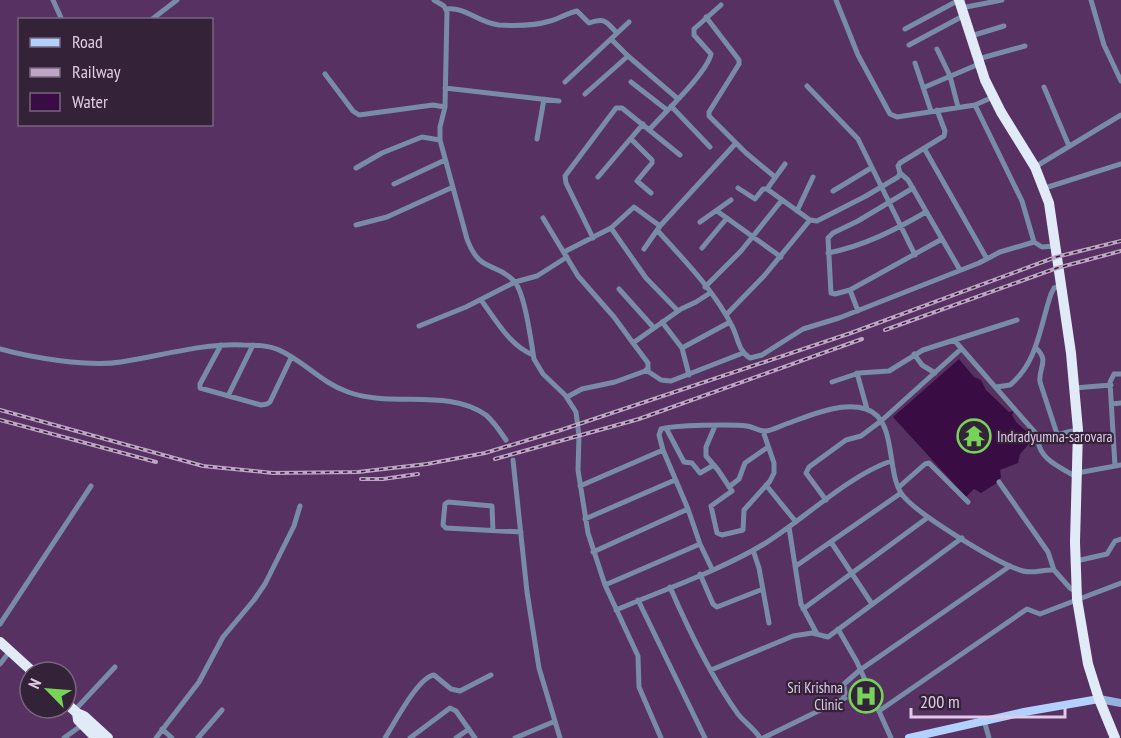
<svg xmlns="http://www.w3.org/2000/svg" width="1121" height="738" viewBox="0 0 1121 738" font-family="'PT Sans Narrow',sans-serif">
<rect width="100%" height="100%" fill="#573162"/>
<path fill="#390c44" d="M959,359L974,377L981,380L986,390L1009,412L1014,411L1012,415L1016,422L1034,438L1020,454L1018,463L1000,470L1001,477L997,483L981,493L974,489L966,497L893,417Z"/>
<g fill="none" stroke-linecap="round" stroke-linejoin="round">
<path stroke="#788ba7" stroke-width="5" d="M53,0L62,20
M434,0L444,6L447,12L445,107L440,127V140L467,239C480,274 495,261 514,281C525,293 531,341 534,359L543,374L565,395L576,412L579,436L578,470L588,533L605,585L638,656L639,687L661,738
M836,0L858,55L890,114L897,117L975,105L993,97
M1091,0L1104,45L1121,81
M961,8L1002,0
M446,9C465,6 478,23 499,25C516,26 534,26 550,21C559,19 567,13 577,11L589,23C606,17 606,22 617,33
M706,17L739,60V64L709,112V116L746,153L775,177
M151,20L177,0
M905,29L959,0
M971,36L1004,26
M611,39L628,56L678,99
M909,45L963,16
M937,49L950,76L958,107
M978,59L1025,46
M915,63L931,111
M325,74L353,111L359,115L433,105L445,107
M565,82L629,22
M631,82L667,110
M807,86L858,139L915,255
M925,87L979,64
M1044,87L1069,146
M445,88L559,101
M585,94L628,56
M975,105L1022,201L1034,242
M671,106L710,147
M650,129C664,113 707,73 711,54L694,35V29L721,5
M537,139L544,99
M631,139L652,160V163L637,181L651,193
M924,148L987,259
M1035,167L1121,115
M356,168L382,153L422,137L440,140
M900,173L908,180L960,270
M598,177L643,124
M394,184L445,160
M738,188L755,199L763,189H767L810,220L817,221L866,196L898,177L900,173L898,166L900,163L944,136L945,131L937,110
M913,188L858,221L833,233L828,238L831,293L835,294L850,290L942,239
M1045,188L1121,164
M767,189L785,164
M833,191L871,168
M717,211L781,257
M797,211L813,177
M543,218L578,276L614,317L633,343
M700,222L731,200
M356,225L387,217L453,187
M611,228L646,278L678,311
M657,230C683,259 714,290 732,326C738,337 738,351 750,358L762,355L803,329L839,318L979,263L1000,252L1034,242L1042,247L1054,246
M593,238L566,183L565,176L616,108H622L680,155
M702,248L727,218
M644,249L660,226L736,143
M564,252L611,228L634,207L660,226
M828,253C864,246 895,230 926,212
M705,287L741,251L782,200
M619,289L654,328
M850,290L858,311
M481,300C496,320 509,345 533,355
M726,315L764,276L810,220
M662,322L682,348L689,375
M419,326L466,307L515,282L537,276L567,257
M955,341L1039,437C1046,439 1068,431 1078,430
M221,345L200,384V388L261,405L267,404L270,402L291,358
M682,348L730,322
M1036,348C1050,361 1038,368 1040,382L1057,434
M0,349C32,358 89,367 121,362C161,356 202,343 243,345C255,345 268,345 279,350C304,361 320,382 348,392C391,408 448,388 486,415C494,422 500,431 506,440
M914,354L922,365L935,373
M646,370L661,380L671,381L743,353
M857,373L867,409
M832,382L859,373L889,371L923,350L1017,320
M996,387L1010,385C1038,362 1040,326 1051,294L1054,288L1061,286
M1074,388L1111,385
M228,396L253,345
M567,397L582,389L615,382L648,370V363L633,343L681,309L696,302L710,293
M1112,404L1121,403
M715,426L706,447V456L718,470L732,491L711,506L717,533L722,535L743,530L744,510L770,481L774,473V463L763,431
M666,428L684,462L692,463L700,473L714,465
M1039,437C1035,457 1061,468 1075,476
M513,460L527,592L539,668L560,738
M1115,466L1110,382L1114,374H1121
M1077,473L1121,465
M999,482L1048,552L1054,570
M766,485L796,522
M580,486L663,450
M729,487L739,479L745,463L768,447
M899,487L925,464L929,463L968,502
M826,500L806,473L809,467L846,440L861,436L881,421L961,349
M585,519L675,480
M789,527L801,604L817,634
M493,531L492,506L448,502L445,504L443,525L446,528L521,532
M831,542L872,604
M753,550L759,568L769,623
M593,552L688,509
M1076,561L1107,554L1115,541L1121,539
M796,566L901,493
M712,569L700,544L688,509L663,450L659,435L661,429C674,425 732,424 747,426C753,427 759,431 765,431C772,431 780,426 786,424C809,416 841,401 866,409C897,419 886,469 901,493C913,512 1000,565 1023,571C1034,574 1043,569 1054,570L1070,588L1075,591
M700,574L713,604L717,607L763,589
M605,585L700,544
M670,587C689,631 710,675 738,714C745,723 754,728 760,738
M638,600L705,738
M803,609L927,518
M616,610C663,590 721,570 764,544C804,519 848,476 891,461
M0,624L91,486
M838,629L857,662L891,738
M0,664L10,651
M711,670L793,636L812,633L828,637L962,538
M843,699L845,693L844,684L860,670L1010,566
M74,711L115,667
M879,711L1027,609L1040,614L1121,583
M984,720L989,738
M162,729L172,738
M64,738L82,725
M156,738L199,682L223,637L254,600L265,584L294,526L300,506
M198,738L222,710
M385,738C394,724 418,677 434,675L451,689L460,691L491,675
M410,738L450,708L456,711L475,738
M456,738L469,729
M515,738L553,722
M763,738L845,698"/>
<path stroke="#95b2de" stroke-width="8" d="M1099,699L1121,703"/>
<path stroke="#b3d1fe" stroke-width="8" d="M909,738L1024,712L1099,699"/>
<path stroke="#e1ebf8" stroke-width="10" d="M959,0L985,80L1001,112L1035,167L1049,203L1071,353L1078,430L1075,542L1077,599L1088,664L1099,699L1115,738
M0,642L33,672
M66,703L77,713L84,716L108,738
M77,713L78,720L96,738"/>
<defs>
<path id="rail" d="M885,330L1057,268L1121,251
M0,410L203,466L273,473L358,472L427,464L485,453L561,430L851,333L1056,257L1121,241
M0,420L156,462
M495,459L639,419L862,339
M361,479H383L418,474"/>
</defs>
<use href="#rail" stroke="#bea4c5" stroke-width="4"/>
<use href="#rail" stroke="#332238" stroke-width="1.5" stroke-dasharray="4.5" stroke-linecap="butt"/>
</g>
<defs>
<symbol id="temple-ring" viewBox="-11 -11 22 22"><circle r="9.5" fill="#332238" stroke="#77d259" stroke-width="1.5"/><path d="M0-6L5-2H3V0L6.5 2.5H4V6H1.5V3h-3V6H-4V2.5H-6.5L-3 0V-2H-5Z" fill="#77d259"/></symbol>
<symbol id="hospital-ring" viewBox="-11 -11 22 22"><circle r="9.5" fill="#332238" stroke="#77d259" stroke-width="1.5"/><path d="M-5-5h3v3.5h4V-5h3V5h-3V1.5h-4V5h-3Z" fill="#77d259"/></symbol>
</defs>
<g fill-rule="evenodd">
<use href="#temple-ring" x="955" y="417" width="38" height="38"/>
<use href="#hospital-ring" x="847" y="677" width="38" height="38"/>
</g>
<g text-anchor="middle" dominant-baseline="central" stroke-width="4.5" stroke-linejoin="round" paint-order="stroke">
<g font-size="15" fill="#e0cae6" stroke="#332238" text-anchor="start">
<text x="997" y="436">Indradyumna-sarovara</text>
<text x="843" y="687" text-anchor="end">Sri Krishna<tspan x="843" dy="17">Clinic</tspan></text>
</g>
</g>
<rect x="18" y="18" width="195" height="108" fill="#332238" stroke="#78657e" stroke-width="1.5"/>
<rect x="30" y="38" width="30" height="9" fill="#b3d1fe" stroke="#78657e" stroke-width="1.5"/>
<text x="72" y="48" font-size="18" fill="#e0cae6">Road</text>
<rect x="30" y="68" width="30" height="9" fill="#bea4c5" stroke="#78657e" stroke-width="1.5"/>
<text x="72" y="78" font-size="18" fill="#e0cae6">Railway</text>
<rect x="30" y="93" width="30" height="18" fill="#390c44" stroke="#78657e" stroke-width="1.5"/>
<text x="72" y="108" font-size="18" fill="#e0cae6">Water</text>
<g transform="translate(48 690) rotate(295)"><circle r="28" fill="#332238" stroke="#78657e" stroke-width="1.5"/>
<path d="M0-4.5L10 22L0 15L-10 22Z" fill="#77d259"/>
<text y="-9" font-size="16" font-weight="bold" text-anchor="middle" fill="#e0cae6">N</text>
</g>
<path d="M911 708v9h154v-9" fill="none" stroke="#e0cae6" stroke-width="3"/>
<text x="920" y="708" font-size="18" fill="#e0cae6" stroke="#332238" stroke-width="4.5" paint-order="stroke">200 m</text>
</svg>
